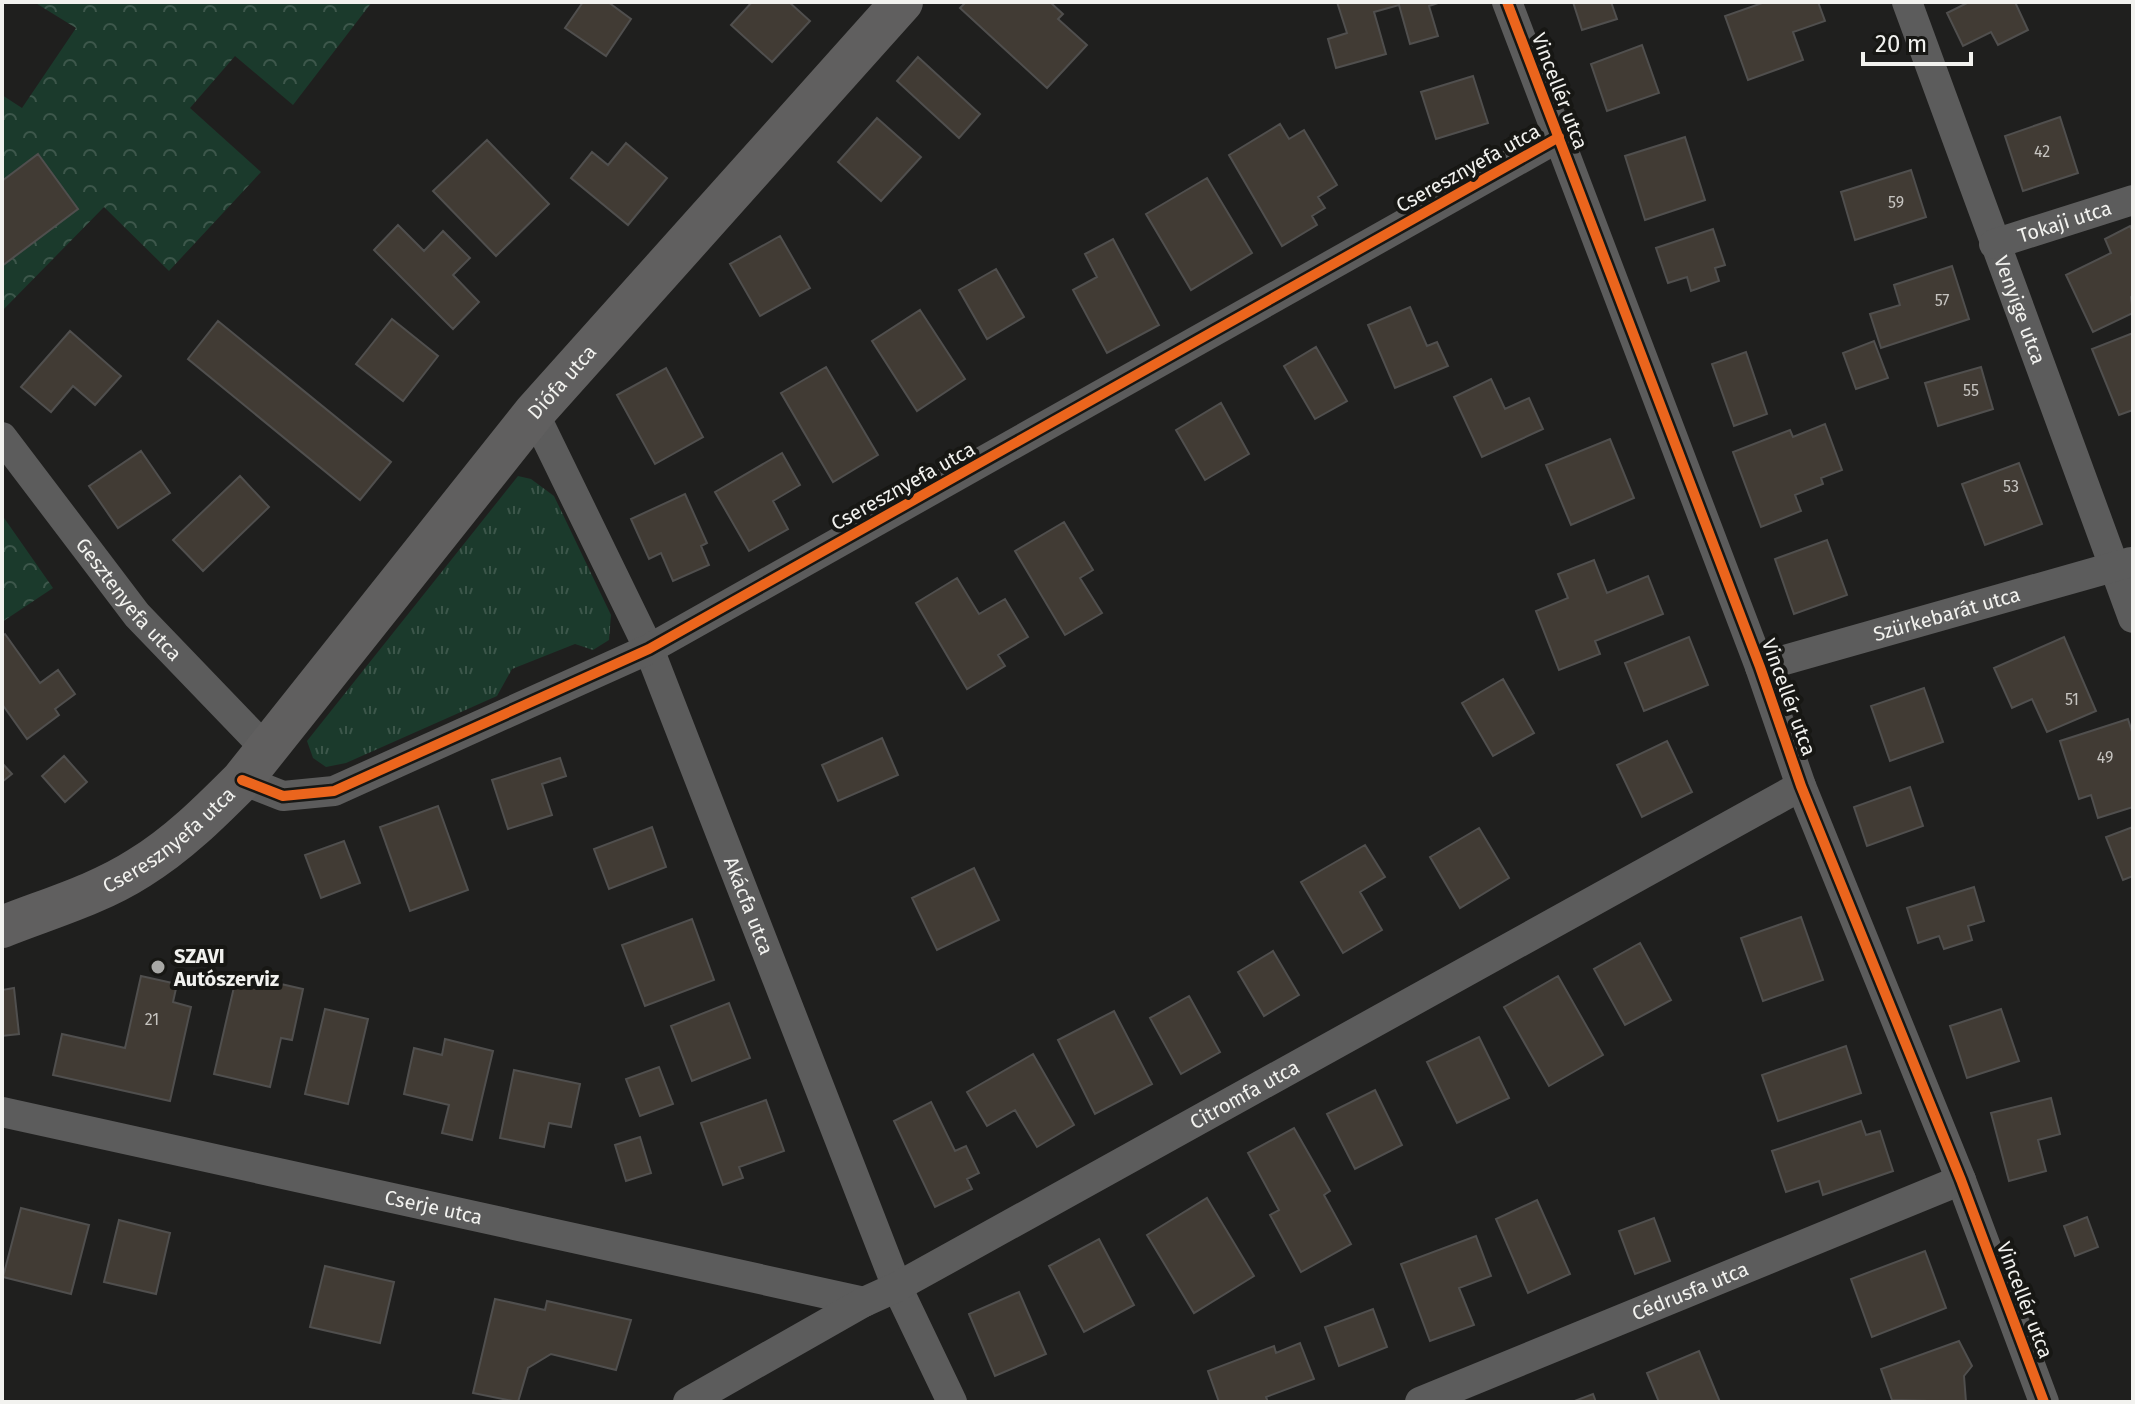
<svg xmlns="http://www.w3.org/2000/svg" width="2135" height="1404" viewBox="0 0 2135 1404" font-family="'Fira Sans',sans-serif">
<defs>
<pattern id="grass-tufts" width="24" height="20" patternUnits="userSpaceOnUse" patternTransform="scale(2)"><rect width="24" height="20" fill="#1b3a2c"/><path d="M3 7l-1-3M5 7V3M7 7l1-3M15 17l-1-3M17 17v-4M19 17l1-3" fill="none" stroke="#3d574b"/></pattern>
<pattern id="forest-crowns" width="20" height="18" patternUnits="userSpaceOnUse" patternTransform="scale(2)"><rect width="20" height="18" fill="#1b3a2c"/><path d="M2 6a3 3 0 1 1 6 0M12 15a3 3 0 1 1 6 0" fill="none" stroke="#3d574b"/></pattern>
</defs>
<rect width="100%" height="100%" fill="#1f1f1e"/>
<path fill="url(#grass-tufts)" d="M518,476L531,479L554,496L611,615L609,640L593,650L575,644L512,669L497,696L346,763L326,767L313,758L307,741Z"/>
<path fill="url(#forest-crowns)" d="M34,2H372L293,105L235,56L190,108L261,172L169,271L104,207L2,311V95L22,108L76,28Z
M2,515L53,588L2,622Z"/>
<path fill="#413b34" stroke="#504f4e" stroke-width="2" d="M583,2H608L631,19L606,56L565,28Z
M752,2H789L810,21L772,62L731,25Z
M966,2H1050L1063,14L1058,19L1087,45L1047,88L960,8Z
M1337,2H1441L1429,6L1438,36L1410,44L1399,5L1374,12L1386,54L1336,68L1328,39L1347,33Z
M1573,2H1611L1617,19L1582,30Z
M1765,2H1818L1825,21L1793,32L1803,60L1748,80L1725,16Z
M1969,2H2015L2028,30L1998,45L1991,32L1963,46L1947,13Z
M1642,45L1659,93L1607,111L1591,64Z
M918,57L980,114L959,138L897,81Z
M1473,76L1488,123L1436,139L1421,92Z
M2060,117L2078,173L2023,191L2005,136Z
M877,118L921,157L881,201L838,162Z
M1280,124L1289,139L1304,130L1337,185L1318,197L1325,208L1312,216L1317,225L1282,246L1229,155Z
M1685,137L1705,200L1645,220L1625,156Z
M487,140L549,204L496,256L433,191Z
M626,143L667,178L628,225L571,178L592,152L608,165Z
M38,154L78,209L2,266V181Z
M1911,170L1926,217L1855,240L1841,192Z
M1207,178L1252,253L1191,290L1146,214Z
M398,225L424,251L443,231L470,258L453,275L479,302L453,329L374,250Z
M2130,226L2133,232V296L2131,297L2133,313L2093,332L2066,275L2111,253L2105,239Z
M1713,229L1725,265L1715,268L1719,281L1691,291L1687,277L1668,283L1656,248Z
M780,236L810,288L760,316L730,264Z
M1113,239L1159,325L1107,353L1073,290L1097,277L1085,254Z
M1952,266L1969,319L1881,348L1870,314L1900,305L1894,285Z
M996,269L1024,317L987,339L959,290Z
M1410,307L1427,346L1437,342L1448,366L1395,388L1368,325Z
M920,310L965,379L917,411L872,341Z
M392,319L438,356L403,401L356,364Z
M218,321L391,462L360,500L188,359Z
M70,331L121,376L95,405L73,386L51,412L21,387Z
M2133,333V410L2119,415L2092,349Z
M1874,341L1888,378L1856,389L1843,353Z
M1316,347L1347,401L1315,419L1284,366Z
M1746,352L1767,414L1734,426L1712,364Z
M826,367L878,455L833,482L781,393Z
M1981,367L1993,409L1938,426L1925,383Z
M666,368L703,437L655,464L617,395Z
M1491,379L1505,409L1529,398L1543,429L1482,457L1454,397Z
M1221,403L1249,454L1205,480L1176,430Z
M1825,424L1842,470L1821,478L1823,484L1795,495L1801,511L1761,527L1733,452L1790,430L1793,437Z
M1610,439L1634,498L1571,525L1546,465Z
M141,451L170,493L118,528L89,486Z
M782,453L800,485L773,501L788,529L749,551L715,492Z
M2019,463L2042,524L1985,545L1962,484Z
M240,476L269,507L203,571L173,540Z
M685,494L707,543L701,546L709,565L673,581L661,553L649,559L631,519Z
M1064,522L1093,570L1080,578L1102,613L1065,635L1015,551Z
M1827,540L1847,595L1794,614L1775,559Z
M1594,560L1607,593L1648,576L1663,614L1595,641L1600,654L1559,670L1536,611L1568,598L1558,574Z
M957,578L979,614L1005,599L1028,637L998,655L1005,666L967,689L916,603Z
M5,634L40,683L58,670L75,694L55,709L59,715L27,739L2,704V636Z
M1689,637L1708,685L1644,711L1625,663Z
M2064,637L2096,711L2047,732L2032,699L2012,708L1994,668Z
M1503,679L1534,733L1493,756L1462,703Z
M1924,688L1943,742L1890,761L1871,706Z
M2128,719L2133,735V807L2098,818L2091,795L2079,799L2060,741Z
M882,738L898,775L838,801L822,765Z
M1667,741L1692,792L1642,817L1617,765Z
M64,756L87,782L65,802L42,776Z
M560,758L566,776L542,784L552,815L508,829L492,780Z
M2,763L12,774L2,782Z
M1910,787L1923,826L1867,846L1854,807Z
M438,806L468,890L410,911L380,827Z
M652,827L666,867L609,889L594,849Z
M2133,827V876L2123,880L2106,837Z
M1479,828L1509,878L1460,908L1430,857Z
M344,841L360,883L321,898L305,855Z
M1365,845L1385,877L1360,892L1382,930L1343,953L1301,882Z
M974,868L999,920L937,950L912,898Z
M1974,887L1984,921L1968,926L1972,940L1944,949L1939,936L1918,943L1907,908Z
M1801,917L1823,980L1763,1001L1741,938Z
M692,919L714,980L645,1006L622,945Z
M1640,943L1671,1000L1625,1025L1594,969Z
M1273,951L1299,995L1264,1016L1238,972Z
M237,974L303,989L292,1040L281,1038L270,1087L214,1074Z
M141,976L177,984L173,1002L191,1007L170,1101L53,1075L62,1034L125,1048Z
M1558,976L1603,1055L1549,1086L1504,1007Z
M14,988L19,1034L2,1036V990Z
M1189,996L1220,1052L1181,1074L1150,1018Z
M729,1003L750,1058L692,1081L671,1026Z
M325,1009L368,1019L348,1104L305,1094Z
M2001,1009L2019,1061L1967,1078L1950,1026Z
M1114,1011L1152,1084L1095,1114L1058,1040Z
M1479,1037L1509,1098L1457,1123L1427,1062Z
M445,1039L493,1051L472,1140L442,1133L449,1105L404,1094L414,1048L442,1055Z
M1846,1046L1861,1093L1778,1121L1762,1075Z
M1033,1054L1074,1125L1037,1147L1015,1110L987,1126L967,1092Z
M659,1067L673,1104L640,1116L626,1079Z
M514,1070L580,1084L571,1127L549,1123L544,1147L500,1138Z
M1375,1090L1402,1145L1355,1169L1327,1114Z
M2051,1098L2060,1134L2038,1140L2046,1171L2009,1181L1991,1113Z
M766,1100L784,1151L739,1167L743,1178L723,1185L701,1123Z
M931,1102L955,1151L966,1146L979,1173L967,1179L972,1189L935,1207L894,1121Z
M1861,1121L1866,1135L1880,1131L1893,1171L1823,1195L1819,1181L1786,1192L1772,1151Z
M1294,1128L1330,1191L1324,1195L1351,1244L1301,1272L1270,1215L1279,1210L1248,1153Z
M640,1137L651,1173L626,1181L615,1145Z
M1207,1198L1254,1276L1194,1313L1147,1235Z
M1537,1200L1570,1274L1528,1293L1496,1219Z
M21,1208L89,1225L71,1294L3,1277Z
M2087,1217L2098,1247L2075,1256L2064,1226Z
M1654,1218L1670,1261L1635,1274L1619,1231Z
M119,1220L170,1233L156,1294L104,1282Z
M1476,1236L1491,1276L1459,1288L1474,1325L1430,1341L1401,1264Z
M1099,1239L1134,1305L1084,1332L1049,1266Z
M1925,1251L1946,1308L1872,1337L1851,1279Z
M325,1266L394,1282L380,1343L310,1327Z
M1019,1292L1046,1354L995,1376L969,1314Z
M495,1299L545,1310L547,1301L631,1320L616,1370L551,1354L528,1368L518,1402L473,1393Z
M1373,1309L1387,1347L1339,1366L1325,1327Z
M1959,1341L1972,1366L1964,1376L1966,1402L1892,1400L1881,1369Z
M1300,1343L1314,1379L1266,1397L1268,1402H1219L1208,1371L1274,1346L1276,1353Z
M1699,1351L1720,1402H1659L1647,1373Z
M1593,1394L1596,1402H1572Z"/>
<g fill="none" stroke-linecap="round" stroke-linejoin="round">
<g stroke="#5c5c5c" stroke-width="30">
<path d="M1507,2L1760,667L1801,786L1961,1180L2044,1402"/>
<path id="s1" d="M1907,2L2133,618"/>
<path id="s2" d="M1994,244L2133,200"/>
<path id="s3" d="M534,413L649,649L897,1287L952,1402"/>
<path id="s4" d="M2,437L137,615L267,750"/>
<path id="s5" d="M1760,667L2131,562"/>
<path d="M242,780L283,796L334,791L649,649L1559,137"/>
<path id="s6" d="M2,1112L864,1302"/>
<path id="s7" d="M688,1402L864,1302L897,1287L1801,786"/>
<path id="s8" d="M1420,1402L1961,1180"/>
</g>
<path stroke="#605f5f" stroke-width="42" id="s9" d="M2,927C47,909 97,895 139,868C178,844 209,813 242,780L534,413L902,2"/>
<defs>
<path id="cycleway" d="M1507,2L1760,667L1801,786L1961,1180L2044,1402
M242,780L283,796L334,791L649,649L1559,137"/>
</defs>
<use href="#cycleway" stroke="#171714" stroke-width="15"/>
<use href="#cycleway" stroke="#eb651d" stroke-width="10"/>
</g>
<circle fill="#a8a8a6" stroke="#171714" stroke-width="3" cx="158" cy="967" r="8"/>
<g text-anchor="middle" dominant-baseline="central" stroke-width="8" stroke-linejoin="round" paint-order="stroke">
<g font-size="16" fill="#c6c4c0">
<text x="2042" y="151">42</text>
<text x="1896" y="202">59</text>
<text x="1942" y="300">57</text>
<text x="1971" y="390">55</text>
<text x="2011" y="486">53</text>
<text x="2072" y="699">51</text>
<text x="2105" y="757">49</text>
<text x="152" y="1019">21</text>
</g>
<g font-size="20" fill="#f2f2ef" stroke="#171714">
<text transform="translate(1560 91) rotate(69)">Vincellér utca</text>
<text transform="translate(1468 168) rotate(-29)">Cseresznyefa utca</text>
<text stroke="none"><textPath href="#s2" startOffset="74">Tokaji utca</textPath></text>
<text stroke="none"><textPath href="#s1" startOffset="328">Venyige utca</textPath></text>
<text stroke="none"><textPath href="#s9" startOffset="796">Diófa utca</textPath></text>
<text transform="translate(903 486) rotate(-29)">Cseresznyefa utca</text>
<text stroke="none"><textPath href="#s4" startOffset="206">Gesztenyefa utca</textPath></text>
<text stroke="none"><textPath href="#s5" startOffset="194">Szürkebarát utca</textPath></text>
<text transform="translate(1789 697) rotate(70)">Vincellér utca</text>
<text stroke="none"><textPath href="#s9" startOffset="190">Cseresznyefa utca</textPath></text>
<text stroke="none"><textPath href="#s3" startOffset="538">Akácfa utca</textPath></text>
<text stroke="none"><textPath href="#s7" startOffset="636">Citromfa utca</textPath></text>
<text stroke="none"><textPath href="#s6" startOffset="442">Cserje utca</textPath></text>
<text stroke="none"><textPath href="#s8" startOffset="292">Cédrusfa utca</textPath></text>
<text transform="translate(2025 1300) rotate(69)">Vincellér utca</text>
</g>
<g font-size="20" font-weight="bold" fill="#f2f2ef" stroke="#171714" text-anchor="start">
<text x="174" y="956">SZAVI<tspan x="174" dy="23">Autószerviz</tspan></text>
</g>
</g>
<rect width="2135" height="1404" fill="none" stroke="#f2f2ef" stroke-width="8"/>
<path d="M1863 52v12h108v-12" fill="none" stroke="#f2f2ef" stroke-width="4"/>
<text x="1875" y="52" font-size="24" fill="#f2f2ef" stroke="#171714" stroke-width="6" paint-order="stroke">20 m</text>
</svg>
